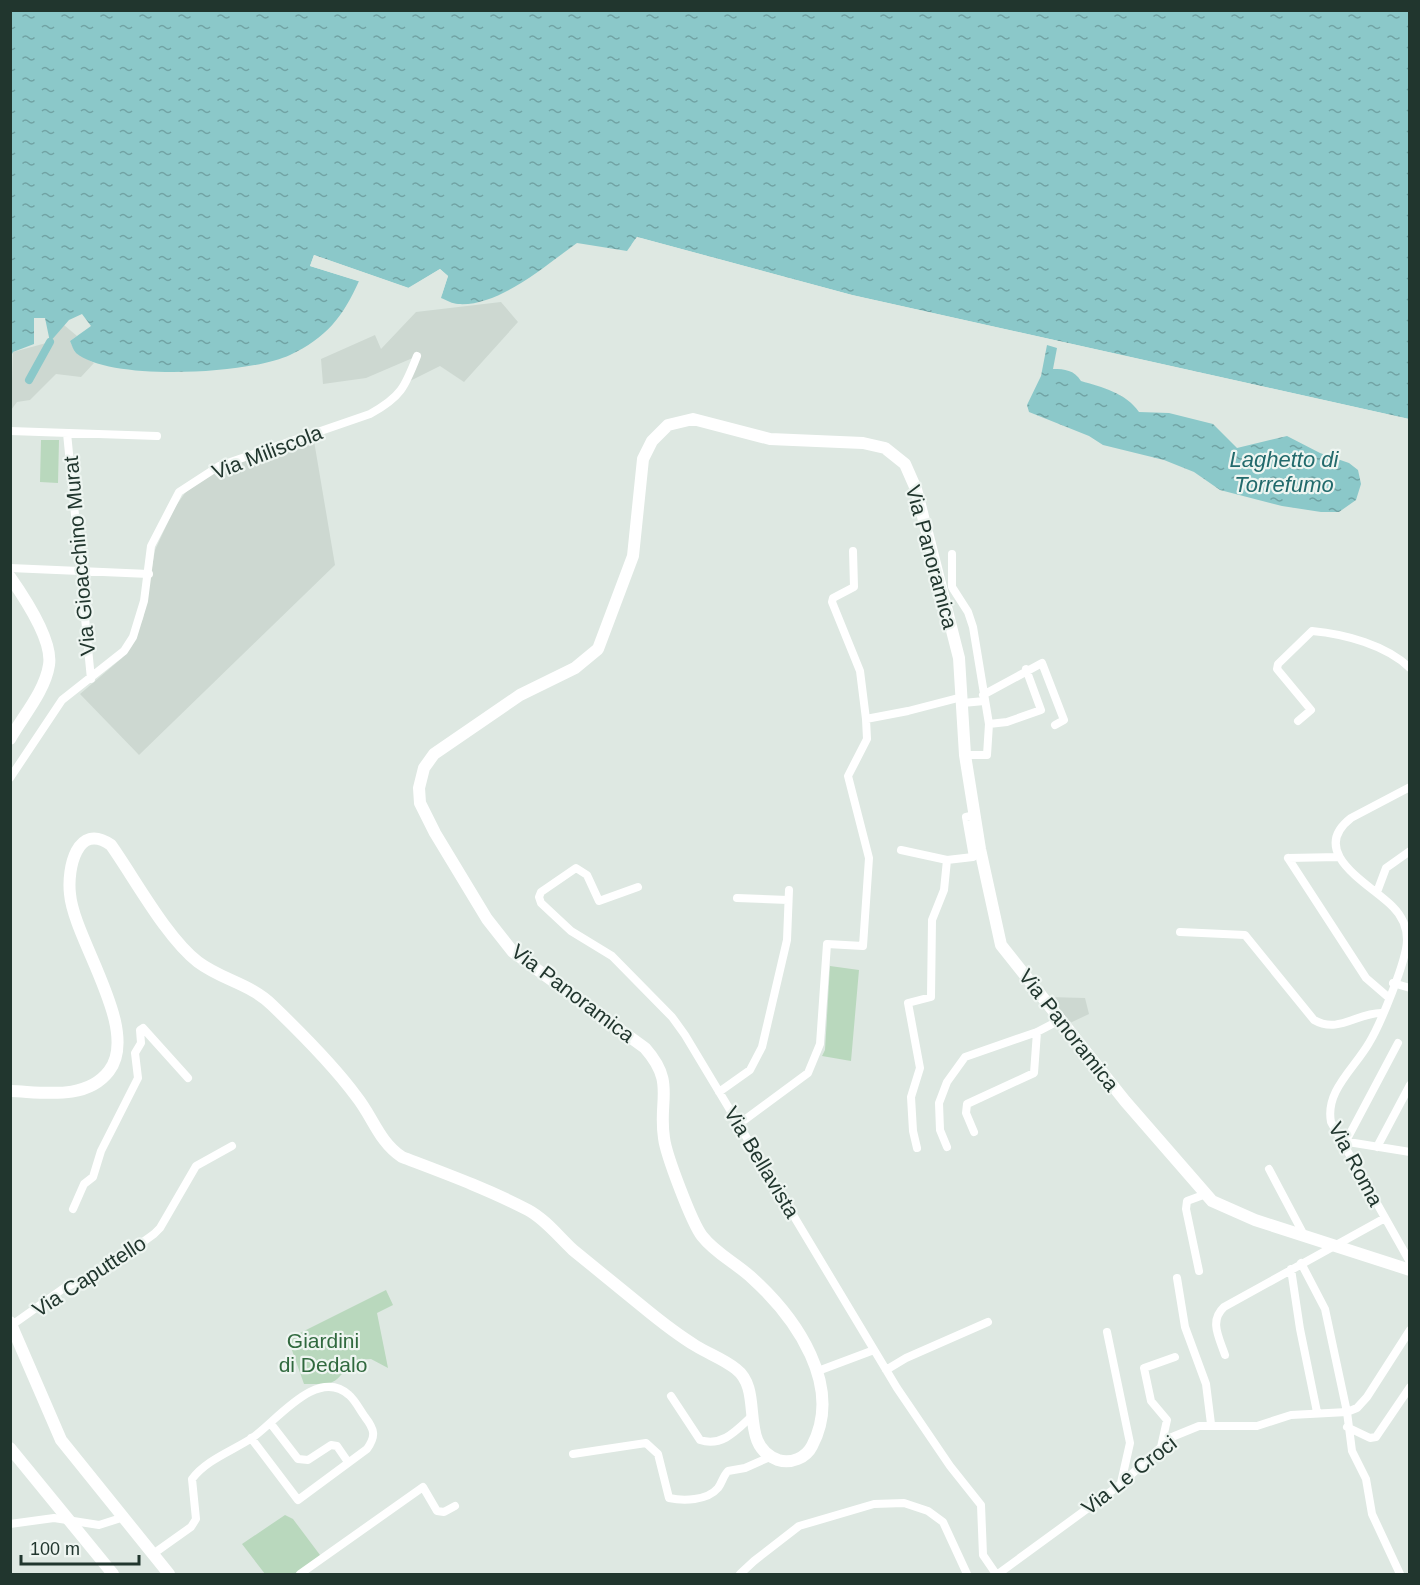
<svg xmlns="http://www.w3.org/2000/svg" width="1420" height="1585" viewBox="0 0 1420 1585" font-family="Arial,sans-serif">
<defs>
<pattern id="water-ripples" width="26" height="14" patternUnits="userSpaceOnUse" patternTransform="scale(1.5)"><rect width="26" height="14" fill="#8bc8c9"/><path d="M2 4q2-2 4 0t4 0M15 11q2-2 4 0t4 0" fill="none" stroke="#71a3a4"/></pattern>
</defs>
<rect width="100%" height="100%" fill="#dee8e2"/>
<path fill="#cdd8d1" d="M501,302L518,322L464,382L440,366L410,381L415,357L366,378L323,384L321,359L375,335L381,349L416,312Z
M64,325L77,336L70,341L75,352L94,363L81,377L56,374L30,400L17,402L11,410L13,352L50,342Z
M313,435L335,565L139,755L80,694L122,658L143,619L155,550L175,507L185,493L216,468Z
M1048,997L1085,998L1089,1014L1070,1023Z"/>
<path fill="#b9d8bd" d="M41,440H59L58,483L40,482Z
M830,966L859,970L851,1061L822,1056L825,1050Z
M386,1290L393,1305L377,1313L388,1368L371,1359L355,1360C331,1384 341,1384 304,1384L288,1339Z
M285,1515L293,1519L323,1559L299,1574H265L242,1544Z"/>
<path fill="url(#water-ripples)" d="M11,11H1409V419L852,295L637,237L627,251L577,243C546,265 499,307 458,304C453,304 446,300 441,298L448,276L440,269L409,288L314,255L310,266L359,281C343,317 326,338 290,355C250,374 111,382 76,353C73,350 72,345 70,341L91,326L82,314L69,320L50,342L45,318H34V344L13,352L11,356Z
M1047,345L1057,348L1053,369C1065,369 1074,370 1081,381C1102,387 1126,393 1139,412L1169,413L1213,424L1237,448L1287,436L1320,453L1349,463L1358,470L1361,484L1356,500L1339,512H1321L1282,506L1220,490L1194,472L1164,460L1103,445L1089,436L1029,412L1027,405L1041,376Z"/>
<path fill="#dee8e2" d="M637,237L852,295L1409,419L1410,422L851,298L638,240L631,245Z
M314,255L408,288L440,269L448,276L442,294L439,293L444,277L439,273L408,291L316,259L314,264L360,278L361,282L310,266Z"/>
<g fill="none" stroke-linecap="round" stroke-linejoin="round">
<path stroke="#8bc8c9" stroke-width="8" d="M29,380L50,342"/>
<path stroke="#fff" stroke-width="8" d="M10,431L157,436
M67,433L91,679
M952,554V587L968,612L973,627L989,724L987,755H965
M10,568L149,574
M983,695L1042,663L1064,720L1055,725
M963,703L984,701
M866,719L908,711L962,697
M1298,721L1311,710L1277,669L1278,664L1312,631C1345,634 1386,645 1410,668
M989,724L1007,722L1041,710L1026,669
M10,778L62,700L124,651L133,637L144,601L151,546L179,492L219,466L370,414C401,397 405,387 417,356
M1410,787L1351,818C1306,853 1372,885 1393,907C1402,916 1407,928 1407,940C1407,960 1380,1025 1369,1043C1354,1069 1325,1091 1331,1122L1410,1262
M901,850L947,860
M1288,858L1366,978L1388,997
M1288,858L1339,857
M638,887L599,901L587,875L576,868L541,892L539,897L541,903L571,931L612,956L672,1017L685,1035L897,1388L950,1466L981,1505L983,1555L996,1574
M1377,892L1386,868L1410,851
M737,898L788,900
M1180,932L1245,935L1314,1020C1338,1034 1357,1013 1381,1013
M1393,983L1410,988
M719,1092L750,1070L762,1047L787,940L789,890
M739,1124L808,1073L820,1044L827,944L863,946L869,858L848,776L867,739L866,719L860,671L832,602L833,598L854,587L853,551
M974,1132L966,1113L967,1104L1034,1073L1037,1032
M1342,1141L1410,1152
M1346,1141L1398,1043
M947,1147L940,1130L939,1103L947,1082L965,1057L1037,1032L1062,1019
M1377,1147L1410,1085
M917,1148L913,1131L911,1097L920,1068L908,1003L931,997L932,920L944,890L947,860L973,857L966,817L975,815
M1269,1169L1305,1237
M73,1209L84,1184L93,1177L101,1151L138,1078L135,1053L141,1043L140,1030L143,1028L188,1078
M1301,1263L1325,1309L1347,1412L1352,1451L1366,1479L1372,1514L1400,1574
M1291,1269L1300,1329L1317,1412
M1199,1271L1186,1209L1187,1201L1206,1194
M1177,1278L1185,1327L1206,1384L1211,1424
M12,1325L64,1288L107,1268L154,1234L160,1228L196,1166L232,1146
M1107,1332L1130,1443L1121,1483
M1225,1355C1219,1337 1209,1321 1224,1307L1385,1218
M886,1370L906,1358L988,1322
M818,1371L874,1350
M671,1396L700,1440C722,1447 736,1431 751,1417
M271,1424L298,1459L308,1460L331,1445L337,1446L348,1462
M1347,1427L1370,1438L1376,1437L1410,1387
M1161,1447L1167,1420L1151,1401L1144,1368L1175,1357
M573,1454L646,1443L658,1454L669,1498C683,1501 707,1501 718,1488C722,1483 723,1476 728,1471L745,1468L772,1456
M10,1524L54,1518L99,1525L124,1517
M153,1554L191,1527L196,1519L192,1479C206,1460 232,1451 252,1438C276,1422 317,1366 349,1395C355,1400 360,1410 365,1417C375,1430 376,1436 367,1449L298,1500L251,1438
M300,1574L423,1487L437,1511L444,1512L455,1506
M740,1574L754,1561L799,1526L874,1504L904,1503L928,1511L943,1522L967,1574
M998,1574L1121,1484L1172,1437L1199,1426H1257L1291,1415L1347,1412L1357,1408L1367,1397L1410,1330"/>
<path stroke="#fff" stroke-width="12" d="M10,577C24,597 53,641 49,665C45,691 23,716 10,739
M10,1091C43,1092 86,1101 109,1071C141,1030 74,940 70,894C67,869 77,821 111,845C135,879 166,937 198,962C222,980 251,984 272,1005C299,1031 334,1066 356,1096C373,1117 379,1142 402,1157C444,1173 488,1189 528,1210C545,1219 559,1237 573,1250C596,1269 620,1288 643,1307C660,1321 678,1335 696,1346C709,1354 724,1359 736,1369C765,1391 737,1445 778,1460C791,1464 806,1458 812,1446C844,1386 796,1318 752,1278C736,1263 716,1254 702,1236C692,1223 666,1155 664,1138C658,1099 676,1083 645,1048L513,952L487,919L435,833L420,803L419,788L424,768L434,754L520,695L575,668L598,649L633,556L643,459L652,441L668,425L693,419L770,439L863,443L885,448L905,464L916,489L959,658L965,755L980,849L1001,945L1125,1101L1212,1201L1255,1220L1410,1270
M10,1322L61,1440L169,1574
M10,1448L113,1574"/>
</g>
<g text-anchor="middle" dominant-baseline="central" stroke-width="4.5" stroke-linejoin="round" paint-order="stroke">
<g font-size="21" fill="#21362e" stroke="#eef5f1">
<text transform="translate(267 452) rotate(-21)">Via Miliscola</text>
<text transform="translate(79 556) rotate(-95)">Via Gioacchino Murat</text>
<text transform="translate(932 557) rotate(75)">Via Panoramica</text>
<text transform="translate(573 993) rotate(37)">Via Panoramica</text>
<text transform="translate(1069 1030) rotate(52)">Via Panoramica</text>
<text transform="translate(762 1162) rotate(59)">Via Bellavista</text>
<text transform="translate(1356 1164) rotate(62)">Via Roma</text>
<text transform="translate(89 1276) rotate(-33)">Via Caputtello</text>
<text transform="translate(1129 1475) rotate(-38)">Via Le Croci</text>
</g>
<g font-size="21" fill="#30693e" stroke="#eef5f1">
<text x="323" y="1340">Giardini<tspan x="323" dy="24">di Dedalo</tspan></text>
</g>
<g font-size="22" font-style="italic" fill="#226a6c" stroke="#eef5f1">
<text x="1284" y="459">Laghetto di<tspan x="1284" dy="25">Torrefumo</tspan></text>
</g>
</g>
<rect width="1420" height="1585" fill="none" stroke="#21362e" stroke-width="24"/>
<path d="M21 1555v9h118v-9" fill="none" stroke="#21362e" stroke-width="3"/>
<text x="30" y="1555" font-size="18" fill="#21362e" stroke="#eef5f1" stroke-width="4.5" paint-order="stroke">100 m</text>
</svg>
